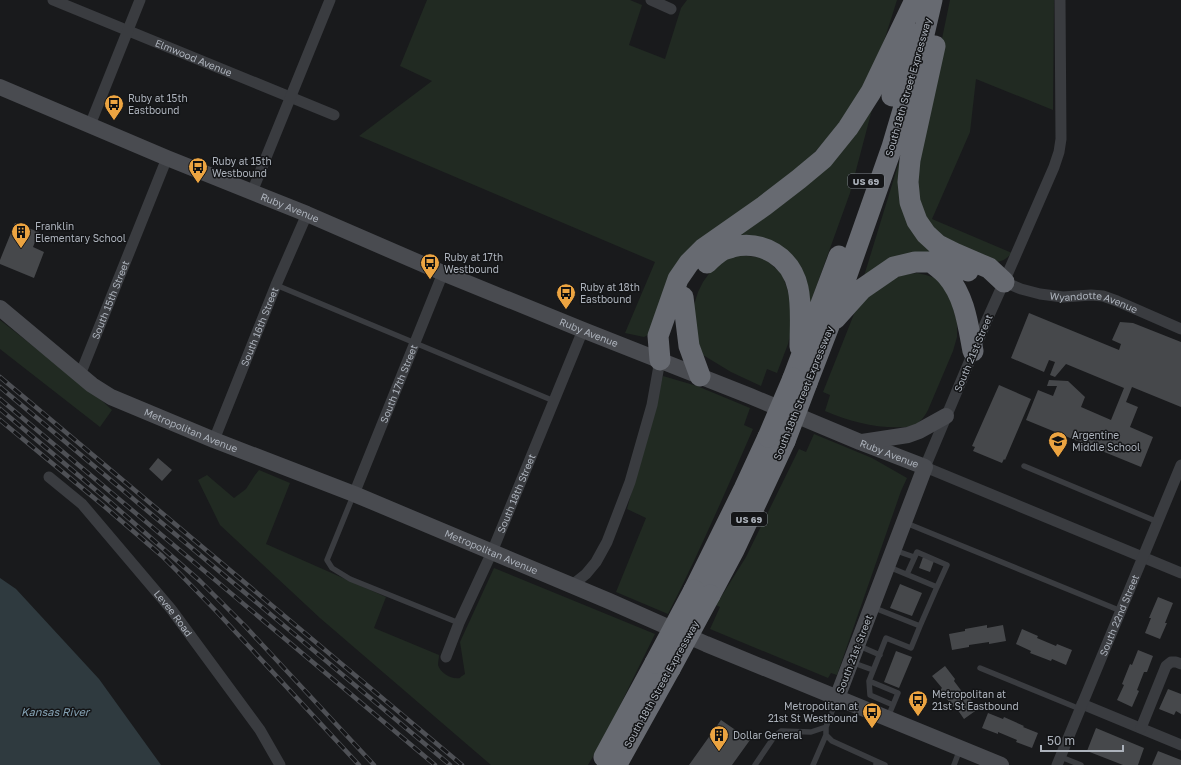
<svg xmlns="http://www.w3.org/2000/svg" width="1181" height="765" viewBox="0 0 1181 765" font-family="'Golos Text',sans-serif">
<rect width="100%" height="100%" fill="#191a1c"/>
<path fill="#212a22" d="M427,0H630L642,5L629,45L665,59L681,8L687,0H897L885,38L868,81L842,123L798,170L691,248L648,335L644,337L625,333L655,262L359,136L432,81L400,66Z
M950,0H1054L1053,110L976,79L970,132L932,219L1012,253C1006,259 1003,262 994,262L951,245L928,224L921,210L915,169Z
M874,102L850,193L810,304L800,278L732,240Z
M903,149L904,170L942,253L864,276Z
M731,254L764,258L782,274L791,300L790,335L788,344L777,373L767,369L761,386L731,372L703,355L691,322L693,308L698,292L703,282L708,275L718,264Z
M917,273L926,275L935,278L947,289L957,321V337L953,351L928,410C923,420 917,424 908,430L906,427C878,429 851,422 825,411L830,395L823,392L854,314L864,300L883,283L903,275Z
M0,320L97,396L112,410L100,427L0,349Z
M663,376L697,386L750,408L744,425L753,429C726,491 699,553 668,614L616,592L646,518L627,509Z
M814,434L872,458L907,478L901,491L837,675L831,673L828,678L710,629L720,607L716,605L746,557L799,449L806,452Z
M259,470L290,483L266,544L386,597L374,628L439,655C439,658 438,662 438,665C440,673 452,680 460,678C460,677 465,674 465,674L460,642L494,568L655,634L604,738L588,765H491L320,618L220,525L198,480L207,475L234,498L246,489L255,475Z"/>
<path fill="#2f3a3f" d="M0,578L16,589L99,679L161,765H0Z"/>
<path fill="#46484b" d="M15,223L39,232L33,247L44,252L34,278L0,264V260Z
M1029,313L1119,350L1121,344L1112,340L1120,322L1133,323L1181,342V407L1132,387L1126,402L1138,407L1130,427L1153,437L1141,467L1026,420L1038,390L1053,396L1057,386H1047L1049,380L1068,381L1085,397L1081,407L1111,420L1124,388L1066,364L1055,377L1050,375L1055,362L1049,360L1044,372L1011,358Z
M999,385L1031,399L1005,460L1004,459L1002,463L973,451L975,447L972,446Z
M158,458L172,470L162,481L149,469Z
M923,557L934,561L930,572L919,568Z
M900,584L922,593L912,616L890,608Z
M1158,597L1173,603L1165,623H1167L1160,639L1145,633L1151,618H1149Z
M987,625V628L1003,625L1006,641L989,644V642L969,645V647L952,650L949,634L965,631V629Z
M1022,629L1038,636L1037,638L1056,646L1057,644L1072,650L1066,665L1052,659L1051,661L1030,653L1031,651L1016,644Z
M1138,650L1153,656L1147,672H1144L1137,690L1139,691L1132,707L1117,700L1124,685L1122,684L1130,664L1132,665Z
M896,651L912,657L899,688L884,682Z
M945,666L955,679L954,681L966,697L968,696L978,709L964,719L955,706L953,707L940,690L942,688L932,676Z
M1168,689L1181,694V714L1176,711L1174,715L1159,709Z
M988,713L1003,719L1004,717L1024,726L1023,727L1038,733L1032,748L1016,742L1017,740L998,732V734L982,728Z
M721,720L750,740L732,765H689Z
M1096,728L1144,748L1138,765H1123L1087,751Z
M1158,751L1181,760V765H1152Z"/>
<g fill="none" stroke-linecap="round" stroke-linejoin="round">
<path stroke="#3a3c40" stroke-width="5.5" d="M276,285L554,401
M1024,466L1158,522
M353,496L327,560L332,568L350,579L459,623
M906,523L1121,611
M894,550L914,557
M889,567L937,587L920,626
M907,574L917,552L947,565L937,587
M872,607L920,626L911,648L886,638L869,681L898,693L888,717
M857,645L880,655
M851,662L873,670
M980,668L1080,709
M869,681L870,695L893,705
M826,735L832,741L876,761V765
M1061,757L1081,765
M876,761L885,765
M755,765L774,737L781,731L811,732L826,727
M813,765L826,735V727L837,698
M954,765L960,749"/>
<g stroke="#3a3c40" stroke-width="11">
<path id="s1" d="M53,0L334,115"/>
<path d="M651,0L671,9"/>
<path d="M1060,0L1061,139L1059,152L1054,167L1004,282L986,322L925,467L1181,573"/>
<path d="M90,125L140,0"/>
<path d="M252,192L330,0"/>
<path id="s2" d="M1004,282L1021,289L1040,294L1063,297L1091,295L1103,296L1117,301L1181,329"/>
<path id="s3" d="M80,375L167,158"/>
<path id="s4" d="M214,440L276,285L307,214"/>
<path id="s5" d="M49,477L82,504L171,609L260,730L280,765"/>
<path id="s6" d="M354,494L443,273"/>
<path d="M571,586L586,574L596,562L607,542L630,482L652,405L660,360"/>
<path id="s7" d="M446,657L459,623L492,552L583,330"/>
<path d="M1082,704L1181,745"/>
<path d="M1141,728L1166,666L1171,662H1176L1181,664"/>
<path id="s8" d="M1057,765L1181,465"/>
</g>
<g stroke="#494b50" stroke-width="16">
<path id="s9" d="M0,87L167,158L307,214L443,273L583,330L750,396L860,442L925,467L837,698"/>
<path id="s10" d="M0,308L92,385L111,397L214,440L354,494L609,601L706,644L1001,765"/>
<path d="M862,442L908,435L919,431L946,416"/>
</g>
<path stroke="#676a71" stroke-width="21" d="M935,46L910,160L908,182L910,202L917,221L926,234L938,245L954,253L989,268L1004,282
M892,96L910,32
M931,262C936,266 943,271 947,276C965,297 968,325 973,351
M707,263C711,259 718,253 723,250C726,249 730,248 732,247C763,240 791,257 798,288C802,306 800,328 800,347
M683,297L689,346L700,376
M835,319L862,289L894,267L915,262H931L949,264L968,271
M660,360L658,336L678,279L689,263L704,248L764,206L799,179L823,159L848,128L871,92L915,0
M793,378L839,256
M807,383L829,326L892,147L919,56L932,0
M694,590L744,489L768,437
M710,595L734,550L785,441
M604,757L655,663
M617,764L670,669"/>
<defs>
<path id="rail" d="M0,377L462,765
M0,387L450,765
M0,399L435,765
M0,409L110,502L200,581L245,626L374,765
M0,420L105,507L162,556L179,573L217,612L359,765"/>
</defs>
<use href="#rail" stroke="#4e5055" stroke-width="4.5"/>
<use href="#rail" stroke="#141517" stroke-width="3" stroke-dasharray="9" stroke-linecap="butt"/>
<path stroke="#676a71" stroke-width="21" d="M768,437L793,378
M785,441L807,383
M655,663L694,590
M670,669L710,595"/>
</g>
<defs>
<symbol id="bus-pin" viewBox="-11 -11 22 30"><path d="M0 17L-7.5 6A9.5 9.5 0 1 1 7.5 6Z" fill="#eca441" stroke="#141517"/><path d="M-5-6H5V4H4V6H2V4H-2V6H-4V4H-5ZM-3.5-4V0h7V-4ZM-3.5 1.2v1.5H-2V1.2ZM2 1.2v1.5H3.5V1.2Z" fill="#111"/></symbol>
<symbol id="building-pin" viewBox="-11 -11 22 30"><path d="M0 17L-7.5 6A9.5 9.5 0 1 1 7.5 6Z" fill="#eca441" stroke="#141517"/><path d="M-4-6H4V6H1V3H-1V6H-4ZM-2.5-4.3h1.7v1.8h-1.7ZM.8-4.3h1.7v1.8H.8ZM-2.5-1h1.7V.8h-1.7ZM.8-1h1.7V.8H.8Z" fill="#111"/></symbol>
<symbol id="school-pin" viewBox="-11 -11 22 30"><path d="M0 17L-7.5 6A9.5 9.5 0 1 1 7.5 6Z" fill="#eca441" stroke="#141517"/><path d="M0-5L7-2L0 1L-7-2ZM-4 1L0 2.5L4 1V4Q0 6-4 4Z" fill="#111"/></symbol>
</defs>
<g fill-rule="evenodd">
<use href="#bus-pin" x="103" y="93" width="22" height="30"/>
<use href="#bus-pin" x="187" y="156" width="22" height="30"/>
<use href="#building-pin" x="10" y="221" width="22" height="30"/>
<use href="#bus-pin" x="419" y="252" width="22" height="30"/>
<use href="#bus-pin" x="555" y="282" width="22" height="30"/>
<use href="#school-pin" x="1047" y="430" width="22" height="30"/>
<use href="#bus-pin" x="907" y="689" width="22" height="30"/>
<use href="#bus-pin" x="861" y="701" width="22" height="30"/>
<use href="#building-pin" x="708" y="724" width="22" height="30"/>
</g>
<g text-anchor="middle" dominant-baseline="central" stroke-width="3" stroke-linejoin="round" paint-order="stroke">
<g fill="#141517" stroke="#7e838a" stroke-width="1">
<rect x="848" y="174" width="36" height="14" rx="3"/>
<rect x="731" y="512" width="36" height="14" rx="3"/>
</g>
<g font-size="9" font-weight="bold" fill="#acb2bb">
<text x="866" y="181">US 69</text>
<text x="749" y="519">US 69</text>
</g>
<g font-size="10" fill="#acb2bb" stroke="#141517">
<text stroke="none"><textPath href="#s1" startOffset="152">Elmwood Avenue</textPath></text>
<text transform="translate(908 87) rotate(-74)">South 18th Street Expressway</text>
<text stroke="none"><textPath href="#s9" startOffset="314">Ruby Avenue</textPath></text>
<text stroke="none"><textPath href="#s3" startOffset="81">South 15th Street</textPath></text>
<text stroke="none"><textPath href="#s2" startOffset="93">Wyandotte Avenue</textPath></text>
<text stroke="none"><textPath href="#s4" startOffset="122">South 16th Street</textPath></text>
<text stroke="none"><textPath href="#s9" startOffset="638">Ruby Avenue</textPath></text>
<text transform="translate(973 353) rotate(-67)">South 21st Street</text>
<text stroke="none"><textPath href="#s6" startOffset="119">South 17th Street</textPath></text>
<text transform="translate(803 393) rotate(-68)">South 18th Street Expressway</text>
<text stroke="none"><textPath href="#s10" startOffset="229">Metropolitan Avenue</textPath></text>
<text stroke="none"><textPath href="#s9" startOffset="962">Ruby Avenue</textPath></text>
<text stroke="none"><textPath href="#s7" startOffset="178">South 18th Street</textPath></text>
<text stroke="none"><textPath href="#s10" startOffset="553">Metropolitan Avenue</textPath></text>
<text stroke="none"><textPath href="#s5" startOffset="185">Levee Road</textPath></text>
<text stroke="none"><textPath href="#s8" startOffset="162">South 22nd Street</textPath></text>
<text transform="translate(854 654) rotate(-69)">South 21st Street</text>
<text transform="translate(661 684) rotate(-61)">South 18th Street Expressway</text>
</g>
<g font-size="10" fill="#acb2bb" stroke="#141517" text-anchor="start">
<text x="128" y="98">Ruby at 15th<tspan x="128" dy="12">Eastbound</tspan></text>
<text x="212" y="161">Ruby at 15th<tspan x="212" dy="12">Westbound</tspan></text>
<text x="35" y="226">Franklin<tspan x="35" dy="12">Elementary School</tspan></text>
<text x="444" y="257">Ruby at 17th<tspan x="444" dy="12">Westbound</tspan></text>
<text x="580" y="287">Ruby at 18th<tspan x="580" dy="12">Eastbound</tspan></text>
<text x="1072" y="435">Argentine<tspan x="1072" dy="12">Middle School</tspan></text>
<text x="932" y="694">Metropolitan at<tspan x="932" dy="12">21st St Eastbound</tspan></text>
<text x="858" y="706" text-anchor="end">Metropolitan at<tspan x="858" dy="12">21st St Westbound</tspan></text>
<text x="733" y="735">Dollar General</text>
</g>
<g font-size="11" font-style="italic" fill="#85a2b4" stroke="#141517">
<text x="55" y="711">Kansas River</text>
</g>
</g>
<path d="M1041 745v6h82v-6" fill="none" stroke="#acb2bb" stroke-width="2"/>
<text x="1047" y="745" font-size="12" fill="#acb2bb" stroke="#141517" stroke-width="3" paint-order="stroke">50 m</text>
</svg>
